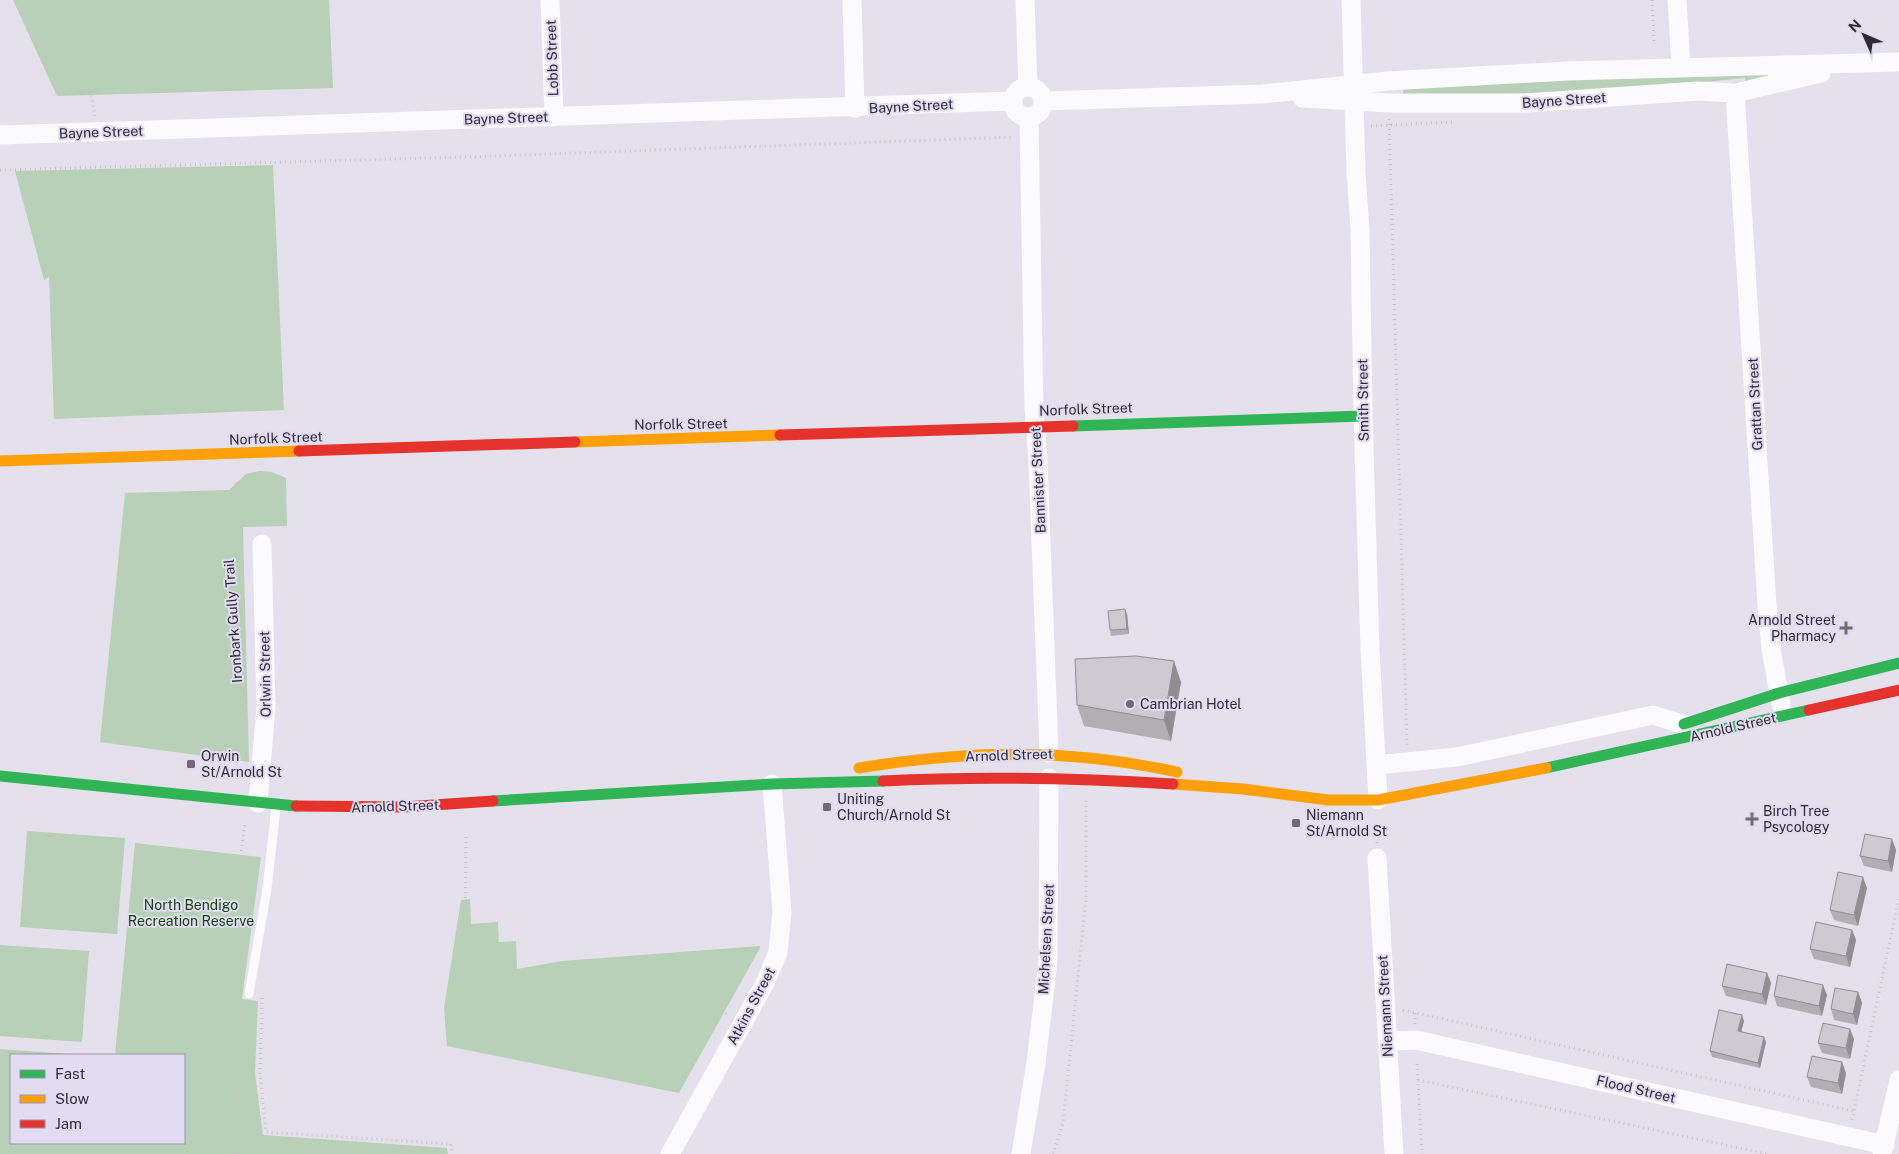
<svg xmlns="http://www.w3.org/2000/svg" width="1899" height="1154" viewBox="0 0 1899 1154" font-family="'Public Sans',sans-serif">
<rect width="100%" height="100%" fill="#e4e1ed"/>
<path fill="#b7d0b7" d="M13,0H329L333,88L57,96Z
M1769,69L1770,79L1741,87L1728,84L1745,81V78C1631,90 1517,95 1403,96V87Z
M273,165L284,410L54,419L49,277L44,280L15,171Z
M260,471L272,472L286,478L287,526L243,527L249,762L100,742L125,493L229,490L246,474Z
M27,831L125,838L117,934L20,927Z
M135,843L261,857L242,999L258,1001L255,1073L263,1135L447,1148L448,1154H0V1049L83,1055H11V1143H184V1055H115Z
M470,899L471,924L498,922L499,942L516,941L517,969L562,961L760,946V948L679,1093L447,1046L444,1008L461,900Z
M0,945L89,951L82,1042L0,1036Z"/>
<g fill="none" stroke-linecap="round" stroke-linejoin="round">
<path stroke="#c5c4c9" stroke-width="3" stroke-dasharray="1 4" stroke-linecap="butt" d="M62,0L91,94L95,116
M1652,0L1654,42
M1389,119L1407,745
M1371,126L1454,122
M0,170L466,157L1014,137
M224,761L234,730L238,701L229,588V540L236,480
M466,837L465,919L492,959L523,987L569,990L603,984L659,988L711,1006L729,1015
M1377,843V831
M241,961V854L245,823
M262,998L260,1072L266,1132L451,1144L452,1154
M1403,1010L1853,1111
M1415,1013V1025
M1417,1064L1422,1154
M1418,1080L1768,1154
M1852,1120L1899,898
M235,1154L240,1052L241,1002
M1053,1154L1063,1123L1086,898V799"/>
<path stroke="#fbfafc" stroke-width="9" d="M249,994L267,889L276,807"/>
<path stroke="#fbfafc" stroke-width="19" d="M550,0L554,117
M852,0L855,108
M1025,0L1028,87
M1351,0L1356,172L1360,230L1363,416L1370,649L1378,800
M1677,0L1681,66
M1013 102a15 15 0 1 1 30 0a15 15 0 1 1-30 0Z
M1735,93L1767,606L1771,649L1781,704
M1302,98L1389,103H1526L1698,91L1735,93L1821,73
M1043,101L1263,94L1388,81L1568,71L1899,62
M1029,118L1034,410L1038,462L1049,753
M0,135L1012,101
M1376,765L1457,757L1653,715L1682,724
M258,803L266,707L262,544
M1377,858L1394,1154
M1387,1041L1416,1040L1885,1145
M670,1154L765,983L778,952L782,912L772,784
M1021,1154L1036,1063L1048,961L1049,778
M1882,1154L1899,1080"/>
<path stroke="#30b455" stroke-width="11" d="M1073,426L1363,416
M1684,724L1779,693L1899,663
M1546,768L1809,710
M0,776L296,806
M493,801L772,784L883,781"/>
<path stroke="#ff9f0a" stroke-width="11" d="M575,442L780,435
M0,461L299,451
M859,768C969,750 1068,748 1177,772
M1173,784L1243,789L1328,800H1378L1546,768"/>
<path stroke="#e5322d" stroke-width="11" d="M780,435L1073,426
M299,451L575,442
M1809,710L1899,690
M883,781C980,776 1076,778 1173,784
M296,806L404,807L493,801"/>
</g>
<path fill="#b2aeb4" d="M1127,614L1129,634L1111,636L1110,630Z
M1181,682L1171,741L1084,726L1077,705Z
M1896,850L1892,872L1864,866L1860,856Z
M1867,888L1858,926L1834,920L1830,910Z
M1852,930L1856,940L1850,967L1814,959L1810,949Z
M1767,973L1771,983L1766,1005L1726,996L1722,986Z
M1858,992L1862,1003L1857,1025L1834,1020L1831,1009Z
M1827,995L1822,1016L1777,1006L1774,996Z
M1744,1021L1741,1032L1764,1037L1766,1042L1760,1068L1712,1057L1710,1051Z
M1854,1039L1850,1059L1822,1053L1818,1043Z
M1846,1073L1842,1094L1811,1087L1807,1077Z"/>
<path fill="#918d92" d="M1125,609L1127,614L1129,634L1127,629Z
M1174,661L1181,682L1171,741L1164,720Z
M1892,839L1896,850L1892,872L1888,861Z
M1863,877L1867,888L1858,926L1854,915Z
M1852,930L1856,940L1850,967L1846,956Z
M1767,973L1771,983L1766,1005L1762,994Z
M1823,985L1827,995L1822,1016L1819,1006Z
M1858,992L1862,1003L1857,1025L1853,1014Z
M1742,1015L1744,1021L1740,1036L1738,1031Z
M1850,1029L1854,1039L1850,1059L1846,1048Z
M1764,1037L1766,1042L1760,1068L1758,1063Z
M1842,1062L1846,1073L1842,1094L1838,1083Z"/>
<path fill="#cfcad1" stroke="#918d92" d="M1125,609L1127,629L1110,630L1108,611Z
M1136,656L1174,661L1164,720L1077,705L1075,659Z
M1865,834L1892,839L1888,861L1860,856Z
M1838,872L1863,877L1854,915L1830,910Z
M1816,922L1852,930L1846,956L1810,949Z
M1727,964L1767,973L1762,994L1722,986Z
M1778,975L1823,985L1819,1006L1774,996Z
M1835,988L1858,992L1853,1014L1831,1009Z
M1719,1010L1742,1015L1738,1031L1764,1037L1758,1063L1710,1051Z
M1823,1023L1850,1029L1846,1048L1818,1043Z
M1812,1056L1842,1062L1838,1083L1807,1077Z"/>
<g fill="#6d6b74" stroke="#e1dcf2" stroke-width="2">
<path d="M1843.5 620.5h5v5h5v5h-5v5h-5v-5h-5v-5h5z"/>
<circle cx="1130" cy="704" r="5"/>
<rect x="186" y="759" width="10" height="10" rx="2.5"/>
<rect x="822" y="802" width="10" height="10" rx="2.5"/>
<path d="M1749.5 811.5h5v5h5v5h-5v5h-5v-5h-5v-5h5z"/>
<rect x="1291" y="818" width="10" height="10" rx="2.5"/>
</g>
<g text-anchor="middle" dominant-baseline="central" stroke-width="4" stroke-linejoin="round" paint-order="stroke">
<g font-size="14" fill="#2d2b33" stroke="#e1dcf2">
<text transform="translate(552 58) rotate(-92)">Lobb Street</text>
<text transform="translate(1564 100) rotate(-4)">Bayne Street</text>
<text transform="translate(911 106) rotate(-3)">Bayne Street</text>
<text transform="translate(506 118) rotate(-2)">Bayne Street</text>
<text transform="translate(101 132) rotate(-2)">Bayne Street</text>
<text transform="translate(1363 400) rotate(-91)">Smith Street</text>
<text transform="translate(1755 404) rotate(-93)">Grattan Street</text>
<text transform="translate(1086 409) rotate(-2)">Norfolk Street</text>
<text transform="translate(681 424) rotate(-1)">Norfolk Street</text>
<text transform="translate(276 438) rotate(-2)">Norfolk Street</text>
<text transform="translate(1038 480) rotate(-93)">Bannister Street</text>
<text transform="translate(233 621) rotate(-94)">Ironbark Gully Trail</text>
<text transform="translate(265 674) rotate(-91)">Orlwin Street</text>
<text transform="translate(1733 727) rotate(-13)">Arnold Street</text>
<text transform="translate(1009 755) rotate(-2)">Arnold Street</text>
<text transform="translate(395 806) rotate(-2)">Arnold Street</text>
<text transform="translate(1046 939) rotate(-87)">Michelsen Street</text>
<text transform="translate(751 1006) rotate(-62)">Atkins Street</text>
<text transform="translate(1385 1006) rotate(-93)">Niemann Street</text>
<text transform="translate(1636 1089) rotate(13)">Flood Street</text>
</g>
<g font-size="14" fill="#2d2b33" stroke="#e1dcf2" text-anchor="start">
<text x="1836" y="620" text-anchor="end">Arnold Street<tspan x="1836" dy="16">Pharmacy</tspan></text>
<text x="1140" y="704">Cambrian Hotel</text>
<text x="201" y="756">Orwin<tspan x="201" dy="16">St/Arnold St</tspan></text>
<text x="837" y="799">Uniting<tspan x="837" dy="16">Church/Arnold St</tspan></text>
<text x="1763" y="811">Birch Tree<tspan x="1763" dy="16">Psycology</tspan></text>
<text x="1306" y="815">Niemann<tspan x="1306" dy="16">St/Arnold St</tspan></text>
</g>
<g font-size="14" fill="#12450a" stroke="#e1dcf2">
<text x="191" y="905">North Bendigo<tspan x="191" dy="16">Recreation Reserve</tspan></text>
</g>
</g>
<rect x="10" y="1054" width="175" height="90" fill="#e1dcf2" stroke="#9995a6"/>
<rect x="20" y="1070" width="25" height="8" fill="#30b455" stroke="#9995a6"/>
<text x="55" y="1079" font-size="15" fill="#2d2b33">Fast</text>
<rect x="20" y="1095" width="25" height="8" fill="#ff9f0a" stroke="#9995a6"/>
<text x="55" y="1104" font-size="15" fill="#2d2b33">Slow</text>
<rect x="20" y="1120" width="25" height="8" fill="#e5322d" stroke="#9995a6"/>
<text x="55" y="1129" font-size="15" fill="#2d2b33">Jam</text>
<g transform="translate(1864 35) rotate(315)" stroke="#e1dcf2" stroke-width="4" paint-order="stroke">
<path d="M0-4L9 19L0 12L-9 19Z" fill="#2d2b33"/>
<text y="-8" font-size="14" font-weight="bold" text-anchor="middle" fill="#2d2b33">N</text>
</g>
</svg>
